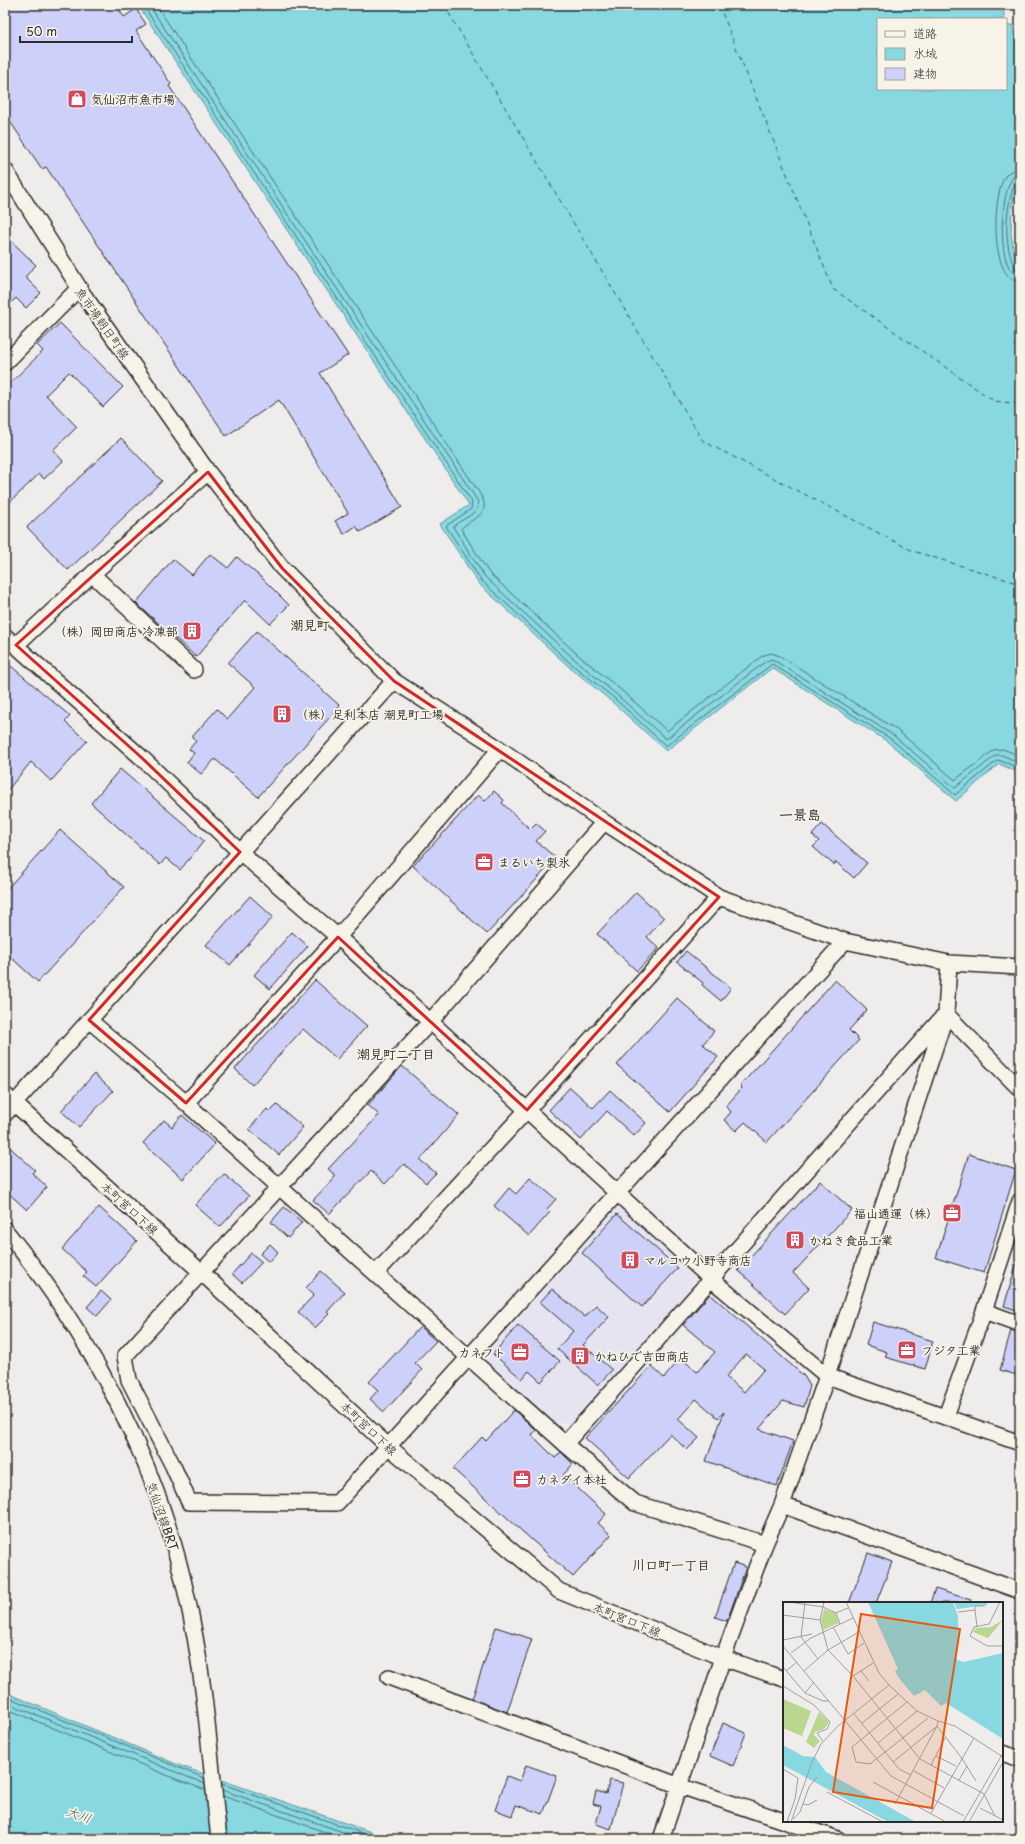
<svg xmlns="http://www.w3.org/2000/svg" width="1025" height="1844" viewBox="0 0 1025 1844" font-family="'Playpen Sans','Klee One',sans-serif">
<rect width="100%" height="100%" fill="#efecec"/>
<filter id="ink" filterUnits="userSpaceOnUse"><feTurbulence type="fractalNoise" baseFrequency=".025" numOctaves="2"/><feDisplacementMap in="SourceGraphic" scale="8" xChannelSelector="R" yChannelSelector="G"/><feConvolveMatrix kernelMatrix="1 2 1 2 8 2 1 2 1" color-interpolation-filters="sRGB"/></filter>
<g filter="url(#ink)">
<path fill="#e5e4f0" d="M617,1208L628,1211L694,1271L693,1287L570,1423L554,1422L487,1362L489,1351Z"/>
<path fill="#87d8e1" stroke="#629398" d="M138,5H1002L1005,19H878V89H1006V23L1007,26L1012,25L1020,53V179L1012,204L1011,234L1015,258L1020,272V773L999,764L956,801L888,742L772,668L666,751L611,701L567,665L478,583L440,524L469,505Z
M5,1692L181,1766L391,1839H5Z"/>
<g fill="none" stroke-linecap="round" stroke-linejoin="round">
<path stroke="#507074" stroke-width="1" d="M143,5L472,502L471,509L446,526L481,580L569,662L614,698L666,746L772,664L891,739L955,795L998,760L1020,768
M149,5L477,500C482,515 460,518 453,527L485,577L573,658L617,695L666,739L766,661L772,659L893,735L955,788L996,755H1002L1020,763
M156,5L482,497C491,517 470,518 461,529L489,573L577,654L621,690L667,731L762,656L771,653L780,656L897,730L955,780L994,750L1003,749L1020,756
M1020,169C1015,169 1010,171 1006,175C992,193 989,281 1020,282
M1020,175L1013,177C1000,192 995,275 1020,276
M1020,180L1015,183C1005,209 1003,243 1015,269L1020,271
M5,1696L204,1778
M5,1702L205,1784
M5,1708L176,1779L205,1790
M222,1784L379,1839
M222,1790L363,1839
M223,1796L345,1839"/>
<path stroke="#425658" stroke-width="1" stroke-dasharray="5 4" stroke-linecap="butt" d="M444,5L703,441L913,551L1020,584
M719,5L833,289L994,401L1020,404"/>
</g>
<path fill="#cdd1fa" stroke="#2b2b2b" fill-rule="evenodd" d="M5,5H116L124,17L136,9L146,24L136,31L171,84L169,86L348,355L320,373L402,507L360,532L356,526L344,534L335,521L348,513L279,400L226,436L46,167L42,169L5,114Z
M5,235L36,265L25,277L41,293L26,308L16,298L5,309Z
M60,323L123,387L103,407L69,372L46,395L77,427L53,450L63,461L44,479L39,474L5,507V388L43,351L37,345Z
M121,438L162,481L68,570L27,527Z
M210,554L228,568L237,557L263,579L289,605L270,624L245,600L196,657L136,603L173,559L192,575Z
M257,631L340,706L258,797L215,759L201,774L187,762L194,753L189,749L196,741L192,737L217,709L227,719L255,687L228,663Z
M5,661L70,716L65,722L87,741L51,781L31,762L5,793Z
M120,769L204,841L180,870L166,858L160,865L91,803Z
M494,791L504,800L502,803L530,829L536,823L545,831L536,841L556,858L487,934L413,866L478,795L485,801Z
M822,824L867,863L854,878L836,862L834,865L813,847L819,841L812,835Z
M60,830L124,887L38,982L5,952V891Z
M636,892L664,918L647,937L659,948L637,971L597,934Z
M250,896L273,917L230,965L206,945Z
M292,932L308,946L270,989L254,975Z
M686,951L731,988L721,1001L702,985L703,983L677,962Z
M315,980L367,1026L337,1059L303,1029L252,1085L235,1069Z
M835,980L867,1010L849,1030L859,1040L767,1142L745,1122L736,1131L724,1120L731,1112L726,1106L742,1088L740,1086Z
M677,998L714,1031L703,1044L718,1057L670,1112L617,1065Z
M402,1066L459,1115L420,1160L436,1173L426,1183L404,1164L385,1184L371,1171L329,1214L313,1200L336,1176L328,1169L379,1115L368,1105Z
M94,1074L113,1091L79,1127L61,1111Z
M570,1087L593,1108L610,1090L646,1123L634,1136L607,1111L581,1140L549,1110Z
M277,1105L303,1127L279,1155L249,1129L267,1109L270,1112Z
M182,1115L215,1144L183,1179L143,1143L164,1120L172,1127Z
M5,1143L35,1170L32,1173L47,1187L27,1210L5,1190Z
M969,1154L1016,1170L984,1273L936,1258Z
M224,1174L249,1196L220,1227L195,1205Z
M530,1178L556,1199L547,1209L550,1212L529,1236L494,1206L509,1188L516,1194Z
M820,1181L852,1210L793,1273L809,1288L785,1314L738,1270Z
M99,1207L137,1241L96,1287L83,1276L87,1272L62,1249Z
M284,1207L302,1222L288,1238L271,1222Z
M617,1214L678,1268L642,1307L582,1253Z
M270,1244L278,1252L269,1262L260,1254Z
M251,1253L262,1262L242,1283L232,1274Z
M1017,1263H1020V1311L1004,1306Z
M321,1271L345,1292L327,1312L329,1314L315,1328L298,1312L314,1295L306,1288Z
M552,1289L585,1317L596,1305L609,1317L583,1345L612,1370L598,1385L557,1349L573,1331L540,1302Z
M101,1291L111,1300L97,1316L87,1307Z
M710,1294L804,1376L810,1386L804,1407L783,1401L759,1429L793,1441L777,1486L706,1461L724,1412L718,1418L696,1399L678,1419L699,1438L687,1450L670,1434L629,1478L585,1438L651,1366L664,1378L681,1358L697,1372L715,1352L683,1325ZM746,1354L764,1369L744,1392L726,1377Z
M873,1322L933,1341L925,1369L885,1357L887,1352L866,1345Z
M518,1325L560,1361L541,1382L529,1371L522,1379L493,1354Z
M420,1327L436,1341L415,1363L422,1370L384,1412L370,1399L378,1390L369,1382Z
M1011,1330L1020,1333V1376L1000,1370Z
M514,1410L536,1430L532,1435L555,1458L561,1452L573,1464L563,1475L606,1514L598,1523L611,1535L573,1577L453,1469L482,1437L486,1441Z
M868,1553L892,1562L876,1603H849Z
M734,1563L746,1567L727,1621L715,1617Z
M935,1589L971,1600L970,1603H930Z
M496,1627L532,1639L507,1712L472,1699Z
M723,1723L746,1733L733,1766L710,1756Z
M526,1765L557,1776L543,1814L516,1805L512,1816L495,1810L507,1776L520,1781Z
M610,1780L623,1783L611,1829L596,1824L601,1806L593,1804L596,1791L606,1794Z"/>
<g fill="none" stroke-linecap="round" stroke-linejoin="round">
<defs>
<path id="minor" d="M5,170L83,294L208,472L282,568L394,681L500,749L604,822L719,897L845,941L949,963L946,1014L1020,1089
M5,363L79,288
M92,574L194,670
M5,636L142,758L240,852L338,937L711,1279L827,1376L1020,1443
M16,645L92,574L208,472
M604,822L430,1022L125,1356L129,1380L173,1466L189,1502L337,1503L845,941
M949,963L1020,967
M89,1020L186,1103L565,1444L635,1503L765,1544
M5,1095L201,1272L388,1446L559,1591L723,1658L784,1679
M186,1103L338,937L500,749
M5,1114L394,681
M5,1230C91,1335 158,1463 187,1597C205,1676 210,1758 219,1839
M376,1273L527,1110L719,897
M984,1311L1020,1324
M946,1416L984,1311L1020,1201
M565,1444L941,1019
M782,1505L1020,1591
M389,1677L680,1786L784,1821
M1002,1753L1020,1759
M784,1821L838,1839
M661,1839L723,1658L765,1544L782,1505L827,1376L946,1014"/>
</defs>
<use href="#minor" stroke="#2b2b2b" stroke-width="18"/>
<use href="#minor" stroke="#f7f3e8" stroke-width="15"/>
</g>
</g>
<path fill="none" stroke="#d62828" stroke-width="3" stroke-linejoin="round" d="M208,472L282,568L394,681L719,897L527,1110L338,937L186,1103L89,1020L240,852L142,758L16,645Z"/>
<defs>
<symbol id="shop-square" viewBox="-11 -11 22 22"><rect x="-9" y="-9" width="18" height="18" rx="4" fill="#d1495b" stroke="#f7f3e8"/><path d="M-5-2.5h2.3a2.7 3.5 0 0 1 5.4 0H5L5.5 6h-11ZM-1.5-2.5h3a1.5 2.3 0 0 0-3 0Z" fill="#fff"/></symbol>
<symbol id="building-square" viewBox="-11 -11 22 22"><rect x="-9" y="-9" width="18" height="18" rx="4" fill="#d1495b" stroke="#f7f3e8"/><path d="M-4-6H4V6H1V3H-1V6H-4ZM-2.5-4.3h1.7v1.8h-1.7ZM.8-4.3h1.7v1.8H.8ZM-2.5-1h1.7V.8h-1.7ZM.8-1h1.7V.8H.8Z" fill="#fff"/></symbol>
<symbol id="office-square" viewBox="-11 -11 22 22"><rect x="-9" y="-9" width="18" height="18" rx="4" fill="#d1495b" stroke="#f7f3e8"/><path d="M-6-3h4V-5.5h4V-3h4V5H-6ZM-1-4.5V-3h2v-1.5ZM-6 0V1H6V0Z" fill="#fff"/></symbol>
</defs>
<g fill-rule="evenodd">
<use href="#shop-square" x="66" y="88" width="22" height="22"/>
<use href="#building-square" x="181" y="620" width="22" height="22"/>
<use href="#building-square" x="271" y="703" width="22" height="22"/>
<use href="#office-square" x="473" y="851" width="22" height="22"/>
<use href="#office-square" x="941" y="1202" width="22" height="22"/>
<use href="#building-square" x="784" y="1229" width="22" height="22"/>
<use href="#building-square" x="619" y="1249" width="22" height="22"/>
<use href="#office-square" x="896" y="1339" width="22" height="22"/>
<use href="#office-square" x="509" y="1341" width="22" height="22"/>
<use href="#building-square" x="569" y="1345" width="22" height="22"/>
<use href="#office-square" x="511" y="1468" width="22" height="22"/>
</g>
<g text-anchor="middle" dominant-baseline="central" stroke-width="3.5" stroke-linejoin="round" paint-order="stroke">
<g font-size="12" font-weight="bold" fill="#2b2b2b" stroke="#f7f3e8" text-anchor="start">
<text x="91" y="99">気仙沼市魚市場</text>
<text x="178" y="631" text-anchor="end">（株）岡田商店 冷凍部</text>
<text x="296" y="714">（株）足利本店 潮見町工場</text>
<text x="498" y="862">まるいち製氷</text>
<text x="938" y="1213" text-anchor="end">福山通運（株）</text>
<text x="809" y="1240">かねき食品工業</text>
<text x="644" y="1260">マルコウ小野寺商店</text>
<text x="921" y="1350">フジタ工業</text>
<text x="506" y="1352" text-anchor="end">カネフト</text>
<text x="594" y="1356">かねひで吉田商店</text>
<text x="536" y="1479">カネダイ本社</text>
</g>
<g font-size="12" fill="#2b2b2b" stroke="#f7f3e8">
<text transform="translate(103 323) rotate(55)">魚市場朝日町線</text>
<text transform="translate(130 1208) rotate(42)">本町宮口下線</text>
<text transform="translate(369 1428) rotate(43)">本町宮口下線</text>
<text transform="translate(163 1516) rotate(71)">気仙沼線BRT</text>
<text transform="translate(627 1619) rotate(22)">本町宮口下線</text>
</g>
<g font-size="13" font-weight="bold" fill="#2b2b2b" stroke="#f7f3e8">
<text x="310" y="624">潮見町</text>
<text x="396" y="1053">潮見町二丁目</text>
<text x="671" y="1564">川口町一丁目</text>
</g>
<g font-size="13" font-style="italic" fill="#425658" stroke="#f7f3e8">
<text transform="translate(79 1814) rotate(19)">大川</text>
</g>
<g font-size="14" font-weight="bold" fill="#2b2b2b" stroke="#f7f3e8">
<text x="800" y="814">一景島</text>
</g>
</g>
<g transform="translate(783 1602)">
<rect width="220" height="220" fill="#efecec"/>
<path d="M41,7L52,11L56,21L40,28L38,18ZM220,18L205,36L190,30L193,26L208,25ZM0,97L28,109L19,134L0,126ZM36,110L46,120L41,127L32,130L31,133L37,139L31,146L23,140Z" fill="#b9d78f"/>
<path d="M85,0H170L175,14L176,39L172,50L174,58L181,60L220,51V137L163,101L158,104L142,88L131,94L115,75L112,69L115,67ZM171,0H204V3L174,7ZM0,143L20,154L32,155L43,170L133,220H105L0,163Z" fill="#87d8e1"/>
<path fill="none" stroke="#87d8e1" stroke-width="2" d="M113,0L139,65L158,79L220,109M142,0L154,52L168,66L196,74L220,75"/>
<path fill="none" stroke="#a19f9f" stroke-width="1" d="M6,0L40,5L53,11L57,22M22,0L18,35L35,57M41,0L37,18L45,48L70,74L137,157L201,192L212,214M63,0L96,71L106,83L134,109L155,119L154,124L178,155L193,179M217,0L206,22L191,25L187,34L204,44H220M192,8V4H202M175,10L192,8L194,25M53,11L65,6M0,13L37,18M50,25L65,52L81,41M0,38L29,32M0,44L108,174L181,214M8,51L28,36L70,16M0,65L22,91L40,99H46M3,69L14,60M21,69L45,48L76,30M78,69L86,79M70,74L90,61M0,84L31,103L47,120L44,127L34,131L40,139M22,91L31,80M124,100L69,145L73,160L87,162L145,116M71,112L116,167L128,173M155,119L172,124L220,155M79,121L115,92M95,141L134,109M153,154L173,164M110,160L153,125M148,163L162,136M0,167L15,176L12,197L4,220M131,169L161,186M176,178L184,164M90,180L163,220M44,190L100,220M20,202L25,203L34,198M112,202L154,124M197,206L220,218M148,211L191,136M10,217L17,210L26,185L34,175M8,220L29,160L38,142L55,124L106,83M180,220L220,151M186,220L220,160"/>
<path fill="#e8590c" fill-opacity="0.15" stroke="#e8590c" stroke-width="2" d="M78,12L177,27L149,206L50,190Z"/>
<rect width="220" height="220" fill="none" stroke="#2b2b2b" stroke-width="2"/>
</g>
<rect width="1025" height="1844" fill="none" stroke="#f7f3e8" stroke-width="20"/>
<rect x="10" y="10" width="1005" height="1824" fill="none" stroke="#2b2b2b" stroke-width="1.5" filter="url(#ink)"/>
<rect x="877" y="18" width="130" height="72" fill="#f7f3e8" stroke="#a5a39c"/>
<rect x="885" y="31" width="20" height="6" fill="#f7f3e8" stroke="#a5a39c"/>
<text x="913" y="38" font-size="12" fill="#2b2b2b">道路</text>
<rect x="885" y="48" width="20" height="12" fill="#87d8e1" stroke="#a5a39c"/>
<text x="913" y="58" font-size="12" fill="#2b2b2b">水域</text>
<rect x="885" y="68" width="20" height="12" fill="#cdd1fa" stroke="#a5a39c"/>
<text x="913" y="78" font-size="12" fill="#2b2b2b">建物</text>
<path d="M20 36v6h112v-6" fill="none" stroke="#2b2b2b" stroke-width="2"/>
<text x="26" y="36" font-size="12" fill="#2b2b2b" stroke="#f7f3e8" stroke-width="3" paint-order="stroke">50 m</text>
</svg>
